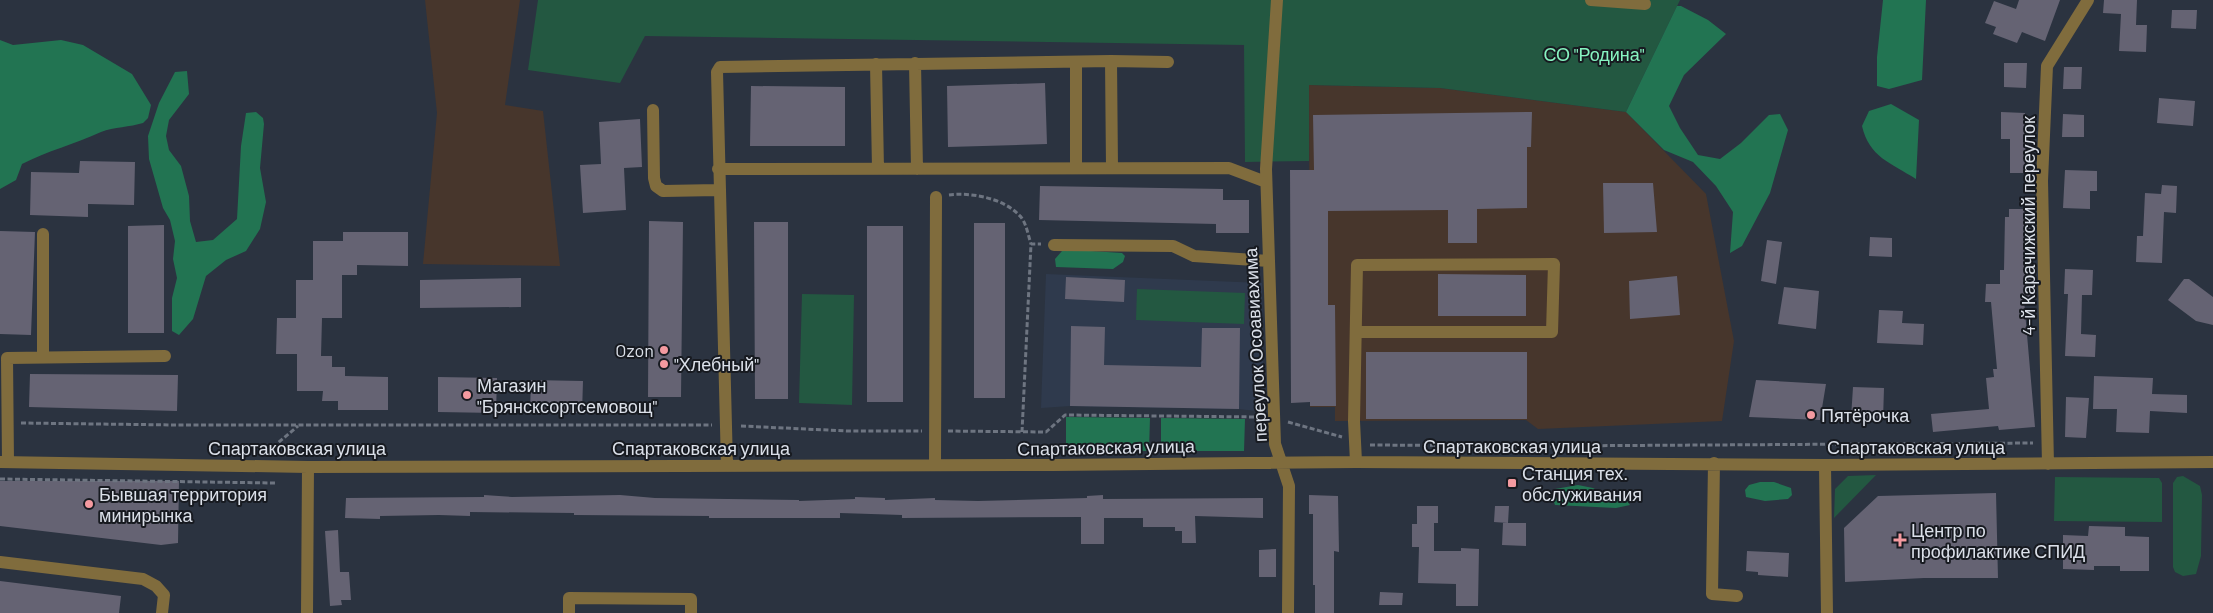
<svg xmlns="http://www.w3.org/2000/svg" width="2213" height="613" viewBox="0 0 2213 613" font-family="Barlow,sans-serif">
<rect width="100%" height="100%" fill="#2b3340"/>
<path fill="#47362c" d="M425,0H520L505,105L543,111L560,266L423,264L437,113Z
M1309,85L1440,88L1626,112L1706,194L1734,341L1722,421L1538,429L1526,420L1335,421V407H1310Z"/>
<path fill="#2f3a4d" d="M1046,274L1262,283L1264,412L1239,409L1070,406L1041,408Z"/>
<path fill="#235841" d="M538,0H1680L1626,112L1440,88L1309,85V161L1245,162L1244,45L645,36L620,83L528,70Z
M1137,289L1245,293L1244,324L1136,320Z
M802,294L854,295L852,405L799,403Z
M1876,475L1834,518L1835,489L1848,476Z
M2183,476L2200,486L2202,495L2201,556L2196,574L2183,576L2175,572L2173,567V483L2177,477Z
M2055,477L2159,478L2162,483V522L2054,521Z"/>
<path fill="#227452" d="M1883,0H1926L1922,80L1889,89L1877,86V57Z
M1677,6H1681L1708,20L1726,34L1684,75L1669,106L1680,128L1698,155L1720,159L1741,143L1769,115L1780,114L1788,130L1770,193L1742,246L1730,253L1733,212L1716,186L1693,162L1664,150L1626,112Z
M0,40L13,45L61,40L83,45L132,74L151,105L148,118L143,123C130,127 114,127 101,132C75,144 47,151 22,164L16,180L0,189Z
M187,71L189,94L169,120L166,136L169,150L181,166L189,196L190,221L196,242L213,240L237,219L241,146L246,113L256,112L263,118L264,124L260,168L266,202L260,229L246,251L226,260L206,276L193,319L179,335L172,331V298L177,278L173,259L175,241L170,220L163,208L149,159L148,136L159,103L175,72Z
M1891,104L1919,120L1916,179C1891,163 1869,157 1862,126L1869,111Z
M1076,250L1122,253L1125,256L1123,262L1113,269L1056,267L1055,259L1062,251Z
M1066,417L1150,418L1149,451L1066,450Z
M1161,418L1245,419L1244,451H1161Z
M1760,482H1774L1791,488L1792,495L1788,499L1765,501L1746,497L1745,490L1749,485Z
M1578,485L1593,488L1611,497L1614,494L1625,498L1630,505L1616,508L1555,505L1551,494L1555,489Z"/>
<path fill="#656373" d="M2019,0H2060L2045,41L2022,32L2017,43L1993,34L1996,27L1985,23L1994,1L2016,9Z
M2104,0H2137L2136,25H2147L2146,52L2119,51L2121,14L2103,13Z
M2172,10H2197L2196,29L2171,28Z
M2004,63H2027L2026,88L2004,87Z
M2064,67H2082L2081,89H2063Z
M1045,83L1047,144L948,147L947,86Z
M751,86L845,87V146H750Z
M2159,98L2195,101L2193,126L2157,123Z
M1532,112L1531,147H1527V208L1477,209V243H1448V210L1328,211V305H1335L1336,406H1310V402L1291,403L1290,170H1314L1313,115Z
M2001,112L2025,113L2026,173H2010V139H2001Z
M2063,114L2084,115V137H2062Z
M640,119L642,167L624,168L626,210L583,213L580,165L601,164L599,122Z
M80,161L135,162L134,205L88,204V217L30,215L31,172L79,173Z
M2065,170L2097,171V191H2090V209L2063,208Z
M1603,183H1653L1657,232L1604,233Z
M2162,185L2177,186L2176,213L2164,212L2162,263L2136,262L2137,236H2143L2145,193L2161,194Z
M1040,186L1223,189V200H1249V233H1216V224L1039,220Z
M2009,209H2030L2031,300H2024L2035,427L1999,430L1998,426L1933,432L1931,414L1989,409L1986,378L1994,377L1993,369H1997L1991,302H1985L1986,284H2000V270H2004L2005,217H2009Z
M649,221L683,222L681,397H648Z
M754,222H788V399H755Z
M974,223H1005V398H974Z
M164,225V333H128V226Z
M867,226H903V402H867Z
M0,231L35,232L31,335L0,334Z
M343,232H408V266L357,265V275H342V318H322L321,356H332V367H345V376L388,377V410H338V401H322L323,391H297V354H276L277,318H296V280H313V241H343Z
M1870,237L1892,238V257L1869,256Z
M1767,240L1782,242L1776,284L1761,281Z
M2065,269L2093,270L2092,295H2082L2081,334L2096,335L2095,357L2065,356L2068,294H2064Z
M1438,274L1526,275V316H1438Z
M1677,276L1680,315L1630,319L1629,281Z
M1066,277L1125,280L1124,302L1065,299Z
M521,278V307L420,308V280Z
M2184,279H2189L2213,297V325L2196,321L2168,300Z
M1784,287L1819,291L1816,329L1778,324Z
M1879,310L1903,311L1902,323L1924,324L1923,345L1877,343Z
M1071,326L1105,327L1104,365L1201,367L1202,328H1240L1239,409L1070,406Z
M1366,352H1527V419H1366Z
M30,374L178,375L177,411L29,407Z
M2094,376L2153,378L2152,394L2187,395V413L2150,411L2149,433L2116,432L2117,409H2093Z
M438,377L497,378L496,413L438,412Z
M531,380L583,381L582,413L530,412Z
M1756,380L1826,384L1820,420L1749,417Z
M1853,387L1884,388L1883,420L1851,418Z
M2066,397L2089,398L2086,438L2065,437Z
M0,481H179L178,543L161,545L0,526Z
M1996,493L1998,578H1924L1845,582L1844,528L1878,496Z
M484,495L512,497L620,495L655,498L799,500V501L855,499V497L885,498V500L935,498V500L978,501L1087,498V496L1103,495V499L1263,498V518L1195,516L1196,543H1182V531H1175V527H1143V518H1104V544H1081V517L902,518V515L840,513V518H709V516L574,515V513L470,512V516L439,515L380,516V519L345,518L346,498L484,497Z
M1309,495L1338,496L1339,552L1334,551V613H1315V585H1313V514H1309Z
M1417,506H1438V523H1434V551H1461V548L1479,549L1478,606H1456V584L1418,583L1419,547H1412V524H1417Z
M1495,506H1509L1508,523L1494,522Z
M1503,523H1526V546L1502,545Z
M2089,526L2125,527V536L2149,537V571H2120V566H2094V570L2063,569V535L2088,536Z
M338,530L340,572H349L351,600H341L342,605L330,606L325,531Z
M1276,549V577H1259V550Z
M1747,551L1789,553L1788,577L1758,575V572L1746,571Z
M0,581L121,596L119,613H0Z
M1380,592L1403,593L1402,605H1379Z"/>
<g fill="none" stroke-linecap="round" stroke-linejoin="round">
<path stroke="#6e7581" stroke-width="3" stroke-dasharray="5 2.5" stroke-linecap="butt" d="M949,195C970,192 1003,198 1019,215C1026,221 1028,235 1031,244
M1288,422L1342,437
M21,423L175,425H712
M741,426L848,431H922
M948,431L1046,432L1065,415L1260,417
M1022,432L1031,244H1041
M1370,445L1546,446L2033,443
M273,447L298,426
M0,479L275,483"/>
<path stroke="#806c3d" stroke-width="12" d="M1277,0L1266,169L1275,444L1289,486L1288,613
M1591,0L1645,4
M1111,61L1168,62
M915,63L917,169
M876,64L878,169
M653,110L654,178L656,186L663,191L718,190
M1076,168V62
M718,169L1229,168L1266,182
M1054,245L1173,246L1194,256L1269,261
M1356,332H1552L1554,264L1357,265L1354,421L1356,462
M43,357V234
M0,462L308,467L1054,465L1356,462L1825,465L2213,462
M8,462L7,358L165,356
M1714,463L1712,594L1737,596
M2048,464L2042,181L2047,66L2088,0
M935,465L936,197
M1825,465L1827,613
M727,466L717,72L720,67L1111,61L1112,168
M0,562L143,579L156,586L164,595L162,613
M307,613L308,467
M569,613V598L691,599V613"/>
</g>
<g fill="#f49aa0" stroke="#171a20" stroke-width="2">
<circle cx="664" cy="350" r="5"/>
<circle cx="664" cy="364" r="5"/>
<circle cx="467" cy="395" r="5"/>
<circle cx="1811" cy="415" r="5"/>
<rect x="1507" y="478" width="10" height="10" rx="2.5"/>
<circle cx="89" cy="504" r="5"/>
<path d="M1897.5 532.5h5v5h5v5h-5v5h-5v-5h-5v-5h5z"/>
</g>
<g text-anchor="middle" dominant-baseline="central" stroke-width="4" stroke-linejoin="round" paint-order="stroke">
<g font-size="18" fill="#87f4c1" stroke="#171a20">
<text x="1594" y="54">СО "Родина"</text>
</g>
<g font-size="18" fill="#dbe0e9" stroke="#171a20">
<text transform="translate(2028 226) rotate(-90)">4-й Карачижский переулок</text>
<text transform="translate(1255 345) rotate(-93)">переулок Осоавиахима</text>
<text x="1512" y="446">Спартаковская улица</text>
<text transform="translate(1106 447) rotate(-1)">Спартаковская улица</text>
<text x="1916" y="447">Спартаковская улица</text>
<text x="297" y="448">Спартаковская улица</text>
<text x="701" y="448">Спартаковская улица</text>
</g>
<g font-size="18" fill="#dbe0e9" stroke="#171a20" text-anchor="start">
<text x="654" y="350" text-anchor="end">Ozon</text>
<text x="674" y="364">"Хлебный"</text>
<text x="477" y="385">Магазин<tspan x="477" dy="21">"Брянсксортсемовощ"</tspan></text>
<text x="1821" y="415">Пятёрочка</text>
<text x="1522" y="473">Станция тех.<tspan x="1522" dy="21">обслуживания</tspan></text>
<text x="99" y="494">Бывшая территория<tspan x="99" dy="21">минирынка</tspan></text>
<text x="1911" y="530">Центр по<tspan x="1911" dy="21">профилактике СПИД</tspan></text>
</g>
</g>
</svg>
